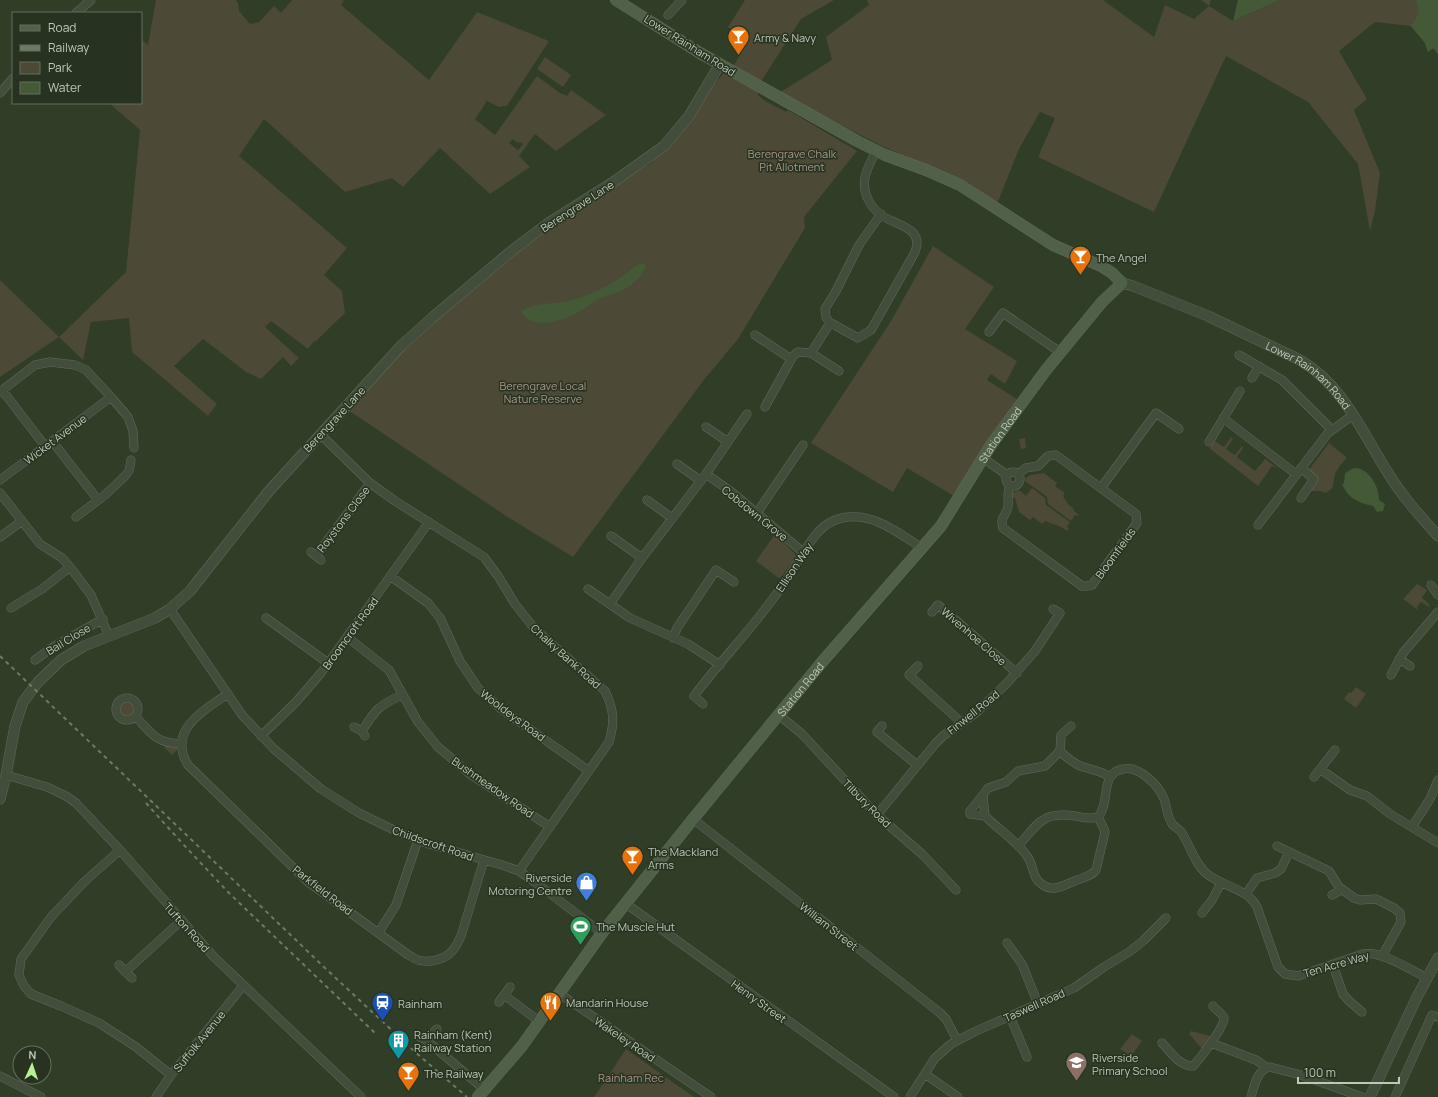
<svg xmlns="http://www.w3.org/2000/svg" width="1438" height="1097" viewBox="0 0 1438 1097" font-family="Manrope,sans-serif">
<rect width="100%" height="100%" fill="#303d27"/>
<path fill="#4c4936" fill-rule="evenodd" d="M156,0H236L238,3L239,11L250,24L259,22L274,6L281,13L292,0H344L341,5L429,80L477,12L549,41L507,106L499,107L487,101L475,119L495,135L537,76L560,93L567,96L571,90L606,115L556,151L535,134L519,156L530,167L490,194L440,148L403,187L392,178L345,192L264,119L239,156L347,248L324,275L342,291L345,313L315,342L314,341L308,349L271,321L265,327L299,358L291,366L283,357L261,379L246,372L203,339L174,366L217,404L208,416L132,352L129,318L91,322L83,360L59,337L0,377V280L59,337L126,272L140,130L109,103H141V39L148,45ZM513,139L518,143L520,142L523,144L518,150L509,143Z
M745,0H834L801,19L760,83L733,67L748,40L728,27Z
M867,0H1103L1154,37L1165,5L1194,19L1209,6L1201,0H1211L1209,6L1233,21L1280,0H1438V54L1433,48L1428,52L1425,43L1411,26L1375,22L1339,51L1367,99L1354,110L1380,173L1375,211L1370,231L1358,164L1308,102L1226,56L1154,212L1038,157L1055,118L1040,112L1019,149L997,204L968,183L884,147L779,93L832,60L826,37L869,5Z
M545,57L571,75L563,87L537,69Z
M724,73L759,92L758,95L765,101L786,112L788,110L857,151L804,217L805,228L738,339L703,381L573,557L506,516L348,410L416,335L526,244L605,192L651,163L676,138L697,113L707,92Z
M933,246L994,287L965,329L1017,361L1005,384L991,374L987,380L1021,402L954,496L907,468L893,492L811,443L891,321Z
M1231,437L1233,439L1226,449L1235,455L1242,446L1243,448L1237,457L1255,471L1265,459L1279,469L1272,466L1258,486L1209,448L1215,441L1224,447Z
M1025,438L1026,448L1021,449L1019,439Z
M1329,443L1346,457V459C1342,463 1338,467 1336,472C1331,482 1338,487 1325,493L1321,491H1311L1317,480L1308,471Z
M1044,473L1057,483L1055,486L1065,493L1063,496L1068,504L1074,509L1073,510L1079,515L1077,516L1075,515L1071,521L1048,504L1047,497L1025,481V479L1030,475Z
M1032,488L1045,498L1046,505L1070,522L1067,527L1069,529L1067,531L1061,527L1045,521L1042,524L1033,517L1030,520L1019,512L1015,498H1012L1011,494L1014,492L1019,490L1026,496Z
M775,534L795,554V557L780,579L756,561Z
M1417,584L1427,590L1422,598L1430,605L1429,607L1421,602L1417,607L1418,610L1403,599Z
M1356,687L1366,694L1356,708L1344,699L1349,692L1351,693Z
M118 709a9 9 0 1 1 18 0a9 9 0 1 1-18 0Z
M167,744L178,747V749L172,755L164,747Z
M1191,1031L1214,1037L1204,1051L1189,1034Z
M1132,1034L1142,1041L1131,1056L1120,1049Z
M626,1049L694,1097H594Z"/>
<path fill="#445a36" d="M1238,0H1280L1233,21Z
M1416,0H1438V54L1433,48L1428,52L1425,43L1411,26L1419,13Z
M642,263L645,264L646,268C637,282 628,289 613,294C608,296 603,297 598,299C590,304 583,310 575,314C559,322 533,330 521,312C532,301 558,305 573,300C598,292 617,282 637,265Z
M1354,468C1369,468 1379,486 1379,500L1385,504L1383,511L1377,512L1373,506C1359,503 1349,499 1343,486L1342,485L1344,483L1345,473Z"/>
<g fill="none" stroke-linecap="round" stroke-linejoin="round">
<defs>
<path id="minor" d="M76,13L91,0
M668,15L682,0
M0,93L13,78
M876,151C872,159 867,168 865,177C862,193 870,208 884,217C899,226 926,229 914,254L871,330L858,338L829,322L826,317L825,309L836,291L859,245L881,214
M989,332L1003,313L1060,352
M755,335L791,359
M811,353L839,371
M1239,355L1282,380L1331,429
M1252,378L1259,366
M2,390L45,446
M0,392L35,365L50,362L75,365L86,370L111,397
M765,407L793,356L798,352L811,353L830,323
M1223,418L1296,474
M706,427L728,442
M321,435L370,483L395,501L484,557L498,576L515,604L534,628L605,691C614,710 615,722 609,742L519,871
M52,441L98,500
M1209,442L1240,391
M983,458L1007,475
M677,464L701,481
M1006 479a7 7 0 1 1 14 0a7 7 0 1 1-14 0Z
M706,474L733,493L804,553
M0,480L111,397L128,417L133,431L134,448
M1010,486C1006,495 1009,497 1008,506C1007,516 999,516 1003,528L1082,586H1087L1092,585L1137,523L1136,514L1056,455L1048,456L1038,466L1026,468L1018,474
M1101,488L1156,413L1179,429
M0,493L40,544L62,558L70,567L91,595L109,636
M1301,498L1314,479L1301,468
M647,500L672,518
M757,513L803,445
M76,517L105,495L125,476L129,471L131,460
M1258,525L1328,433L1353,415
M611,536L642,558
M0,537L22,521
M311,552L321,560
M316,556L370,483
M390,576L428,603L440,618L460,661L478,688L500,708L589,771
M1431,585L1438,595
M588,589L630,618L688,644L720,665
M610,604L642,558L706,474L747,414
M11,608L42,589L70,567
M170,609L242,715L274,749L321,789L359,813L398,832L429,844L502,865L519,871L536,883L602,933
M932,612L938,605L1017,673
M266,618L328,663
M347,637L389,670L418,722L438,747L470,774L550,827
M673,638L677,628L716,570L734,582
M1399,659L1410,666
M35,660L53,647L103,619
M918,666L909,675L962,723
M1391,675L1403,653L1438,612
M228,694C203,711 167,730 188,765L307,881L407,954C411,956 414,959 418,960C428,963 444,960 451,952C456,948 458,942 461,936L484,860
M116 709a11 11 0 1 1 22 0a11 11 0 1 1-22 0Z
M703,704L694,696C718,664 745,636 769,604C776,594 784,585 790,574C799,560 807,544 819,531C825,525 833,520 842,518C872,511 898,533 922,548
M779,715L802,734L877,815L922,854L956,890
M136,717C153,735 156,743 182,744
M882,726L877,732L917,765
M354,727L362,731L365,736
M362,731C376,709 378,706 402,695
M261,736L296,702L321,673L429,522
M1060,751L1061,735L1071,726
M1320,769L1350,790L1367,796L1390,814L1438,843
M6,775L47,787L66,796L76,803L120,850L214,957L361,1097
M1314,777L1335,750
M983,795L970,811V814L985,816
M877,815L935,744L943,736L977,712L1007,683L1035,651L1060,613L1053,609
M1098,817L1103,827L1105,832L1096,870C1091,876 1085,877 1077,880C1063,885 1052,895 1038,881C1032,874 1033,863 1027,856C1016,840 998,829 985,816L983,795L988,788L1006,782L1018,771L1045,766L1060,751C1067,758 1074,764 1083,767C1093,770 1101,771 1110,777
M693,819L939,1012L946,1019L957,1040
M1412,827L1430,799L1438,780
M1018,846C1039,823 1042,811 1076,816C1083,818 1091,819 1098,817C1111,803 1099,773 1123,769C1138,765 1159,785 1164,799C1167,807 1167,818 1173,825C1176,828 1179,829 1182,833C1190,846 1195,864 1207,874C1223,887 1247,888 1257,907L1278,967L1285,974L1298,976L1363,954C1380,950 1411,970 1427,978
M1277,846L1329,871L1339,887L1354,898L1360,900L1376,899L1394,908L1400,913L1401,922L1382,956
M120,850L85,881L51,917L21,959L19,975L24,986L31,994L61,1006L99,1023L136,1047L171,1075
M1246,894L1257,878L1275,873L1281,869L1289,852
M1332,895L1341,890
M625,903L894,1097
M1202,913L1212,900L1221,883
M379,932L396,905L418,840
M1007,943L1022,964L1038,1004
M119,965L132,978
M1333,965L1343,994L1349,1001L1362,1012
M125,972L182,920
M560,994L711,1097
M504,995L540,1022
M499,1002L510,987
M1010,1016L1027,1057
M418,1036L426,1040L485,1090
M426,1040L437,1029
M1162,1043C1171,1052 1179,1066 1193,1066C1199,1060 1225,1026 1224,1018C1223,1014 1216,1010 1213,1006
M1211,1043L1256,1060L1266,1067
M925,1074L958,1097
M0,1076L41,1097
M156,1097L171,1075L243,986
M910,1097L935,1058L951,1044L974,1032L1074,988L1104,967L1129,952L1143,941L1166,918
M1251,1097C1254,1087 1257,1069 1270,1067L1301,1075L1362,1097
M1395,1097L1432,1015L1438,1017"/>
<g id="tertiary">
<path id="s1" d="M1122,283L1133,286L1208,316L1300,360C1344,386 1362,432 1388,473C1402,496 1420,516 1438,536"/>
<path d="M0,799L6,775L15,726L23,702L38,682L61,660L84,646L155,618L170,609L190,591L269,491L402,345L432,318L509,253L547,224L612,183L664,146L689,116L720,64"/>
<path d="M1370,1097L1417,997L1438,958"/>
</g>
<g id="secondary">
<path id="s2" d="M478,1097L522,1046L602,933L693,819L822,662L941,526L991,445L1046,370L1102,302L1122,283L1112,273L1101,266L1053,245L960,185L926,170L885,155L857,141L700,53L616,0"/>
</g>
</defs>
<use href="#minor" stroke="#606b59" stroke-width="9"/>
<use href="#tertiary" stroke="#606b59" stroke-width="11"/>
<use href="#secondary" stroke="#606b59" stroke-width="12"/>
<use href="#minor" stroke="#424e3b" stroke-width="8"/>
<use href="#tertiary" stroke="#424e3b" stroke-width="10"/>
<use href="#secondary" stroke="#516049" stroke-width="11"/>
<path stroke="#6d7b64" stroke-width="2" stroke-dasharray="4 4" stroke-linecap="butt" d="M0,656L325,968L414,1051L467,1097
M146,803L182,843L229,893L377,1035"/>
</g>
<defs>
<symbol id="bar-pin" viewBox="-11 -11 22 30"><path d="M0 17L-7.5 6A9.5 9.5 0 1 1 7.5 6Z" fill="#e8710a" stroke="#273320"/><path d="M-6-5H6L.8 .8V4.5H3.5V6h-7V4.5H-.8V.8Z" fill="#fff"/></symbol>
<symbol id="shop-pin" viewBox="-11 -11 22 30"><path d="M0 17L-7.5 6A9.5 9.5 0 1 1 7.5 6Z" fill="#3f7fe0" stroke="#273320"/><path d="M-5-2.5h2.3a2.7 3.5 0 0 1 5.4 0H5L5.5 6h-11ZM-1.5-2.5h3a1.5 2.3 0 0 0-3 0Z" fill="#fff"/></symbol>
<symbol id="stadium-pin" viewBox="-11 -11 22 30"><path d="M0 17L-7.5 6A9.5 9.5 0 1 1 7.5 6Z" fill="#2e9e5b" stroke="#273320"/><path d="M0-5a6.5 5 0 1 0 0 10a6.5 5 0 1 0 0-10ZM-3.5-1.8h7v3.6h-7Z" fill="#fff"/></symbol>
<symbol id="restaurant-pin" viewBox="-11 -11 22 30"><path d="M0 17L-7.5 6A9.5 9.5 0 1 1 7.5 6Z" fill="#e8710a" stroke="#273320"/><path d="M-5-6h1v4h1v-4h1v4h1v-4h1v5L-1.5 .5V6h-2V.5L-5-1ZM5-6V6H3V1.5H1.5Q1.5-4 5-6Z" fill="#fff"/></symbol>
<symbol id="station-pin" viewBox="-11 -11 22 30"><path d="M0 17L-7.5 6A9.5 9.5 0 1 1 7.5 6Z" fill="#1a4fb4" stroke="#273320"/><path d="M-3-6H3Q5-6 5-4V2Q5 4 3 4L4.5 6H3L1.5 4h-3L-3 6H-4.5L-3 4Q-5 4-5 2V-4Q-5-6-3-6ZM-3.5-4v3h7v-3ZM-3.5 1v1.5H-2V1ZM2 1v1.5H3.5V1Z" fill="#fff"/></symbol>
<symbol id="building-pin" viewBox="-11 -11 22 30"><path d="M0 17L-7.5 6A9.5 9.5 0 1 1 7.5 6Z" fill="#0f9aa8" stroke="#273320"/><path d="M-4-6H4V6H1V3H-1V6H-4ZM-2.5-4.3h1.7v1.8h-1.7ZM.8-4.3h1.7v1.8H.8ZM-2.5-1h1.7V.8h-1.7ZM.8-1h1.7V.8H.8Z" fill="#fff"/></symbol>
<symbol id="school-pin" viewBox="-11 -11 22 30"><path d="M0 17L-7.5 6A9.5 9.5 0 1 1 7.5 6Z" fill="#8d6e63" stroke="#273320"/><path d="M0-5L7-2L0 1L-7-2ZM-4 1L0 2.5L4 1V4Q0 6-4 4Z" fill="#fff"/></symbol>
</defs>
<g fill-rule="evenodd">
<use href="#bar-pin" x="726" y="24" width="25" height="34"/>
<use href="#bar-pin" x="1068" y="244" width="25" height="34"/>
<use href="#bar-pin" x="620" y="844" width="25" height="34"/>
<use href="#shop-pin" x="574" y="870" width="25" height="34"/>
<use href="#stadium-pin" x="568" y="914" width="25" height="34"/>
<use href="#restaurant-pin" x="538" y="990" width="25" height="34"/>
<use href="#station-pin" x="370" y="990" width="25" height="34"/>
<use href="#building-pin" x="386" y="1028" width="25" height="34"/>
<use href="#school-pin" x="1064" y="1050" width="25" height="34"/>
<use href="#bar-pin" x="396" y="1060" width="25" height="34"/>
</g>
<g text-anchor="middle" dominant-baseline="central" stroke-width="3" stroke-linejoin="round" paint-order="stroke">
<g font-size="11" fill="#bdc8b7" stroke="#273320" text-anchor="start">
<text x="754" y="37">Army &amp; Navy</text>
<text x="1096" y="257">The Angel</text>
<text x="648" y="851">The Mackland<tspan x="648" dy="13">Arms</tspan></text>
<text x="572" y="877" text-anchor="end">Riverside<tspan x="572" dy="13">Motoring Centre</tspan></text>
<text x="596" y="926">The Muscle Hut</text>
<text x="566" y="1002">Mandarin House</text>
<text x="398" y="1003">Rainham</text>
<text x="414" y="1034">Rainham (Kent)<tspan x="414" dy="13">Railway Station</tspan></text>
<text x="1092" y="1057">Riverside<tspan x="1092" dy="13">Primary School</tspan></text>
<text x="424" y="1073">The Railway</text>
</g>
<g font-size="11" fill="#bdc8b7" stroke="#273320">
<text transform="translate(690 45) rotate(32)">Lower Rainham Road</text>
<text transform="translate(577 206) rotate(-33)">Berengrave Lane</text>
<text stroke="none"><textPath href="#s1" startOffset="210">Lower Rainham Road</textPath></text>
<text transform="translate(334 419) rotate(-47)">Berengrave Lane</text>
<text stroke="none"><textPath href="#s2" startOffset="844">Station Road</textPath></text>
<text transform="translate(55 439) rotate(-37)">Wicket Avenue</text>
<text transform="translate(755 513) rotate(39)">Cobdown Grove</text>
<text transform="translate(343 519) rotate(-53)">Roystons Close</text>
<text transform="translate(1115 553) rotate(-54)">Bloomfields</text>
<text transform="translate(794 567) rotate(-56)">Ellison Way</text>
<text transform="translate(350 633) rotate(-54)">Broomcroft Road</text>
<text transform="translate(974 636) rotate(41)">Wivenhoe Close</text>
<text transform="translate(68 639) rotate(-31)">Bail Close</text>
<text transform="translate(566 656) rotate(42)">Chalky Bank Road</text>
<text stroke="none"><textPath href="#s2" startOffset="520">Station Road</textPath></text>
<text transform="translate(973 712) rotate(-39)">Finwell Road</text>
<text transform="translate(513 715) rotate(37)">Wooldeys Road</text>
<text transform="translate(493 787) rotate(35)">Bushmeadow Road</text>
<text transform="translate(867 803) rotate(45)">Tilbury Road</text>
<text transform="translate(433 843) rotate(19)">Childscroft Road</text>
<text transform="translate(323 890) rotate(38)">Parkfield Road</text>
<text transform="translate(829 926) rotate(38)">William Street</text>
<text transform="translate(187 927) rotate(48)">Tufton Road</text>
<text transform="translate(1336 964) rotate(-16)">Ten Acre Way</text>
<text transform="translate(759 1001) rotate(36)">Henry Street</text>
<text transform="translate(1034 1005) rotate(-24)">Taswell Road</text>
<text transform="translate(625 1039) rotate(34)">Wakeley Road</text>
<text transform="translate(199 1041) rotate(-51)">Suffolk Avenue</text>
</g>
<g font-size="11" fill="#ac958d" stroke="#273320">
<text x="792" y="153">Berengrave Chalk<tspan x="792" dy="13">Pit Allotment</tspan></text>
<text x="543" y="385">Berengrave Local<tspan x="543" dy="13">Nature Reserve</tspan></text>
<text x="631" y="1077">Rainham Rec</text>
</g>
</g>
<rect x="12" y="12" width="130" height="92" fill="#273320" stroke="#636f5c"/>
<rect x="20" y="25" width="20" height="6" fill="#516049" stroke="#636f5c"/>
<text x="48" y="32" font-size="12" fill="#bdc8b7">Road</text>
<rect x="20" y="45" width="20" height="6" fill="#6d7b64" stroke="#636f5c"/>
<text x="48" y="52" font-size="12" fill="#bdc8b7">Railway</text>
<rect x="20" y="62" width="20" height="12" fill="#4c4936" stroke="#636f5c"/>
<text x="48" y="72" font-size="12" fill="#bdc8b7">Park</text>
<rect x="20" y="82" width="20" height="12" fill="#445a36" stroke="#636f5c"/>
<text x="48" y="92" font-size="12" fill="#bdc8b7">Water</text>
<g transform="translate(32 1065) rotate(3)"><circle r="19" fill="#273320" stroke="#636f5c"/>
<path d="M0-3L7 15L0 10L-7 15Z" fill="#b6ef96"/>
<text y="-6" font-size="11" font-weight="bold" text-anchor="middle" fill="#bdc8b7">N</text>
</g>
<path d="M1298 1077v6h101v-6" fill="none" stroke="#bdc8b7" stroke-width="2"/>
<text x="1304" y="1077" font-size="12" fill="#bdc8b7" stroke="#273320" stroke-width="3" paint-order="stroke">100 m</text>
</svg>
